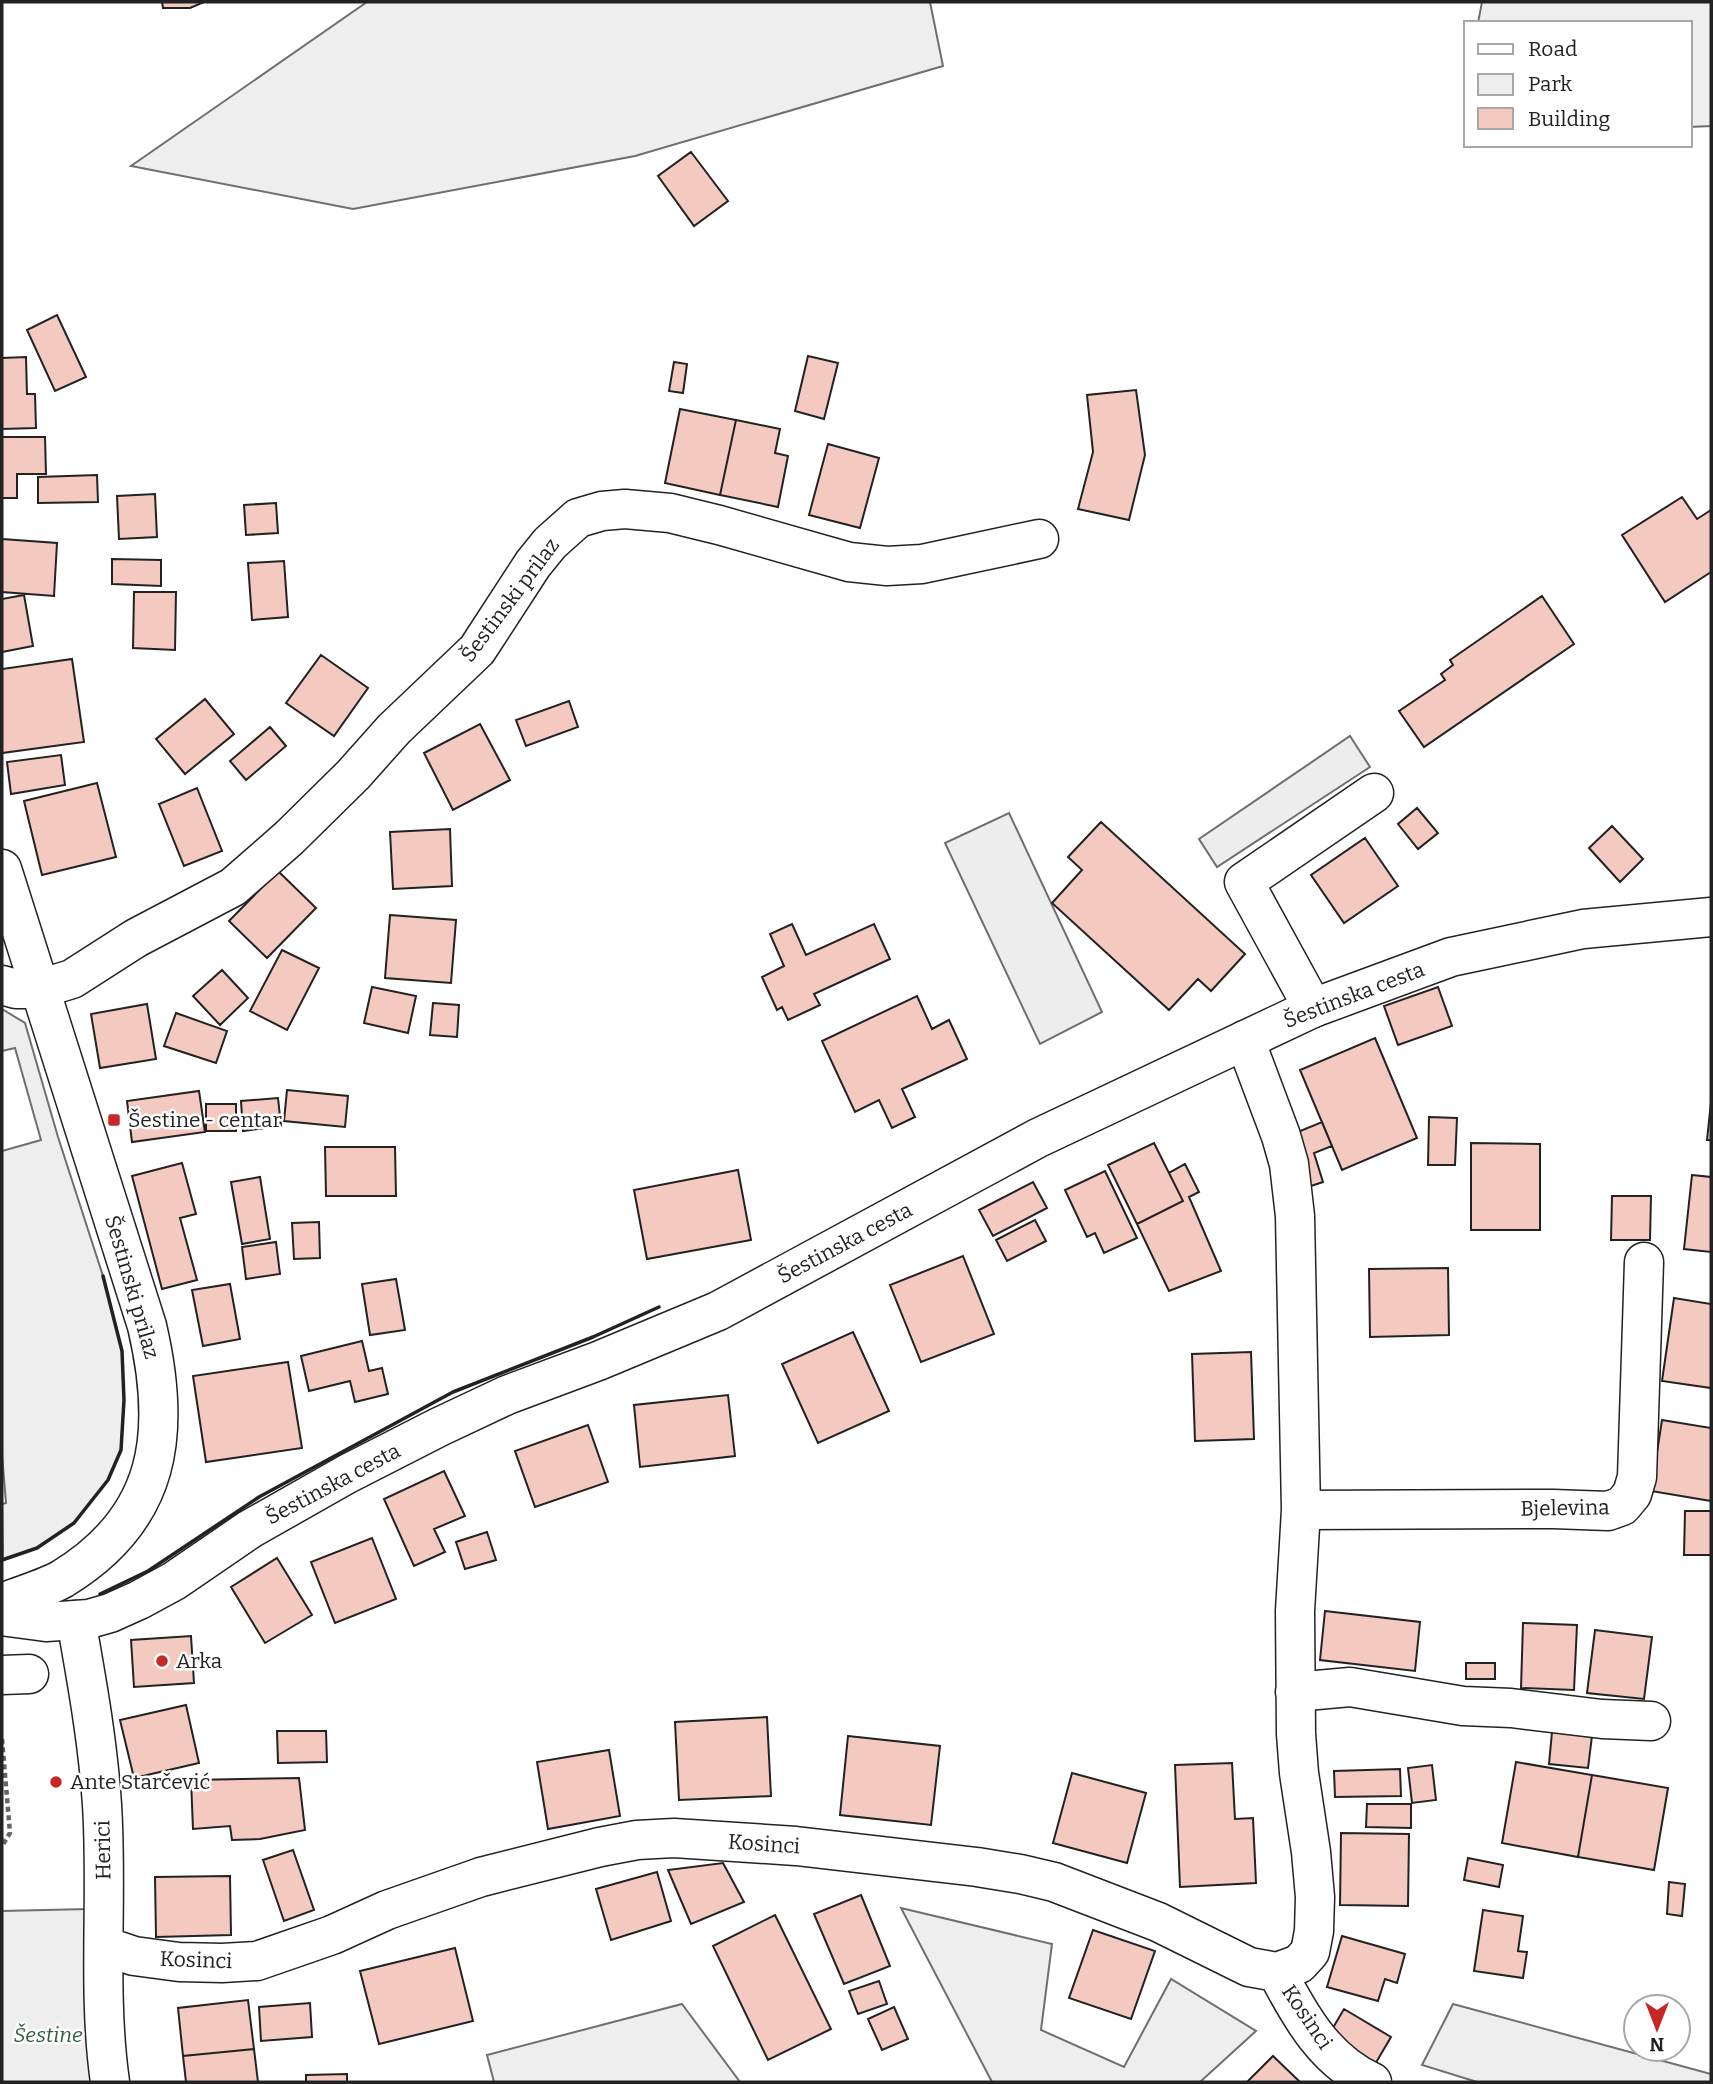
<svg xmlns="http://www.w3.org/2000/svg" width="1713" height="2084" viewBox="0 0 1713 2084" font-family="Bitter,serif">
<rect width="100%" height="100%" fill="#fff"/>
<path fill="#eee" stroke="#6f6f6f" stroke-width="2" d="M367,2H930L943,66L635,156L353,209L131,166Z
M1482,2H1711V126L1690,127V23H1478Z
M2,1009L25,1023L58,1137L103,1276L122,1351L124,1400L121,1450L108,1480L74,1523L37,1548L3,1560L2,1504L6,1503L2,1454V1151L41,1140L15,1048L2,1051Z
M901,1908L1052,1944L1041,2030L1124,2067L1171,1979L1256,2031L1200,2082H992Z
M87,1909L97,2082H2V1911Z
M682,2004L740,2082H494L487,2055Z
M1453,2004L1711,2074V2082H1477L1422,2065Z"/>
<path fill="#ededed" stroke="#6f6f6f" stroke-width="2" d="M1350,736L1370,767L1217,867L1199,839Z
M1009,813L1102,1012L1040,1044L945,843Z"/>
<path fill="#f3c9c0" stroke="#222" stroke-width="2" d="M162,2H201L202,3L190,8H163Z
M691,152L728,201L694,226L658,176Z
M57,315L86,377L55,391L27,330Z
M808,356L838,363L824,419L795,411Z
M26,357L27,394H35L36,428L2,429V358Z
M674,362L687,364L683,393L669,391Z
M1136,390L1145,455L1129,520L1078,509L1093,452L1087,395Z
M680,409L736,420L720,495L665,483Z
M736,420L780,429L775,453L788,456L778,507L720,495Z
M2,437H45L46,474H17V498H2Z
M828,444L879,458L860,528L809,515Z
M97,475L98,502L38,503V477Z
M155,494L157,537L119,539L117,496Z
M1682,497L1697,519L1711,510V572L1665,602L1622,535Z
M276,503L278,533L246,535L244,505Z
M2,539L57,543L54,596L2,592Z
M112,559L161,560V586L112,584Z
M284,561L288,617L252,620L248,563Z
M134,592H176L175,650L133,648Z
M24,595L33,646L2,652V599Z
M1542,596L1574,644L1424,747L1399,711L1445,680L1441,674L1453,665L1450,660Z
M321,655L368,688L334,736L286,703Z
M72,659L84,742L2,753V669Z
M205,699L234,734L185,774L156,739Z
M569,701L578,727L526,746L516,720Z
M480,724L510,780L453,810L424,753Z
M270,727L286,746L246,780L230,761Z
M61,755L65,785L11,794L7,762Z
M97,783L116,857L42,875L24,801Z
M197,788L222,851L184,866L159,804Z
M1417,808L1438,833L1418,849L1398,824Z
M1101,822L1245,954L1211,991L1198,979L1169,1010L1052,903L1082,870L1068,857Z
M1612,826L1643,859L1620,882L1589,848Z
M450,829L452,886L393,889L390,832Z
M1365,838L1398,886L1344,923L1311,875Z
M278,871L316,908L267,958L229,921Z
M390,915L456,920L451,983L385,978Z
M792,924L806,955L874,924L890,959L814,994L820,1005L788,1020L782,1007L777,1010L762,977L784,966L770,934Z
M282,950L319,968L287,1030L250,1011Z
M222,970L248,998L220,1025L193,996Z
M372,987L416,996L408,1033L364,1023Z
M1438,987L1452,1026L1398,1045L1384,1006Z
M917,996L932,1029L949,1020L967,1059L902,1089L915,1117L892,1128L879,1100L855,1112L822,1041Z
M433,1003L459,1005L457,1037L430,1035Z
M147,1004L156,1059L100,1068L91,1014Z
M176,1013L227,1031L216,1063L164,1046Z
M1375,1038L1417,1138L1342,1170L1300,1070Z
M287,1090L348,1096L345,1127L284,1121Z
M199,1091L205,1132L132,1142L127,1101Z
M278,1098L281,1126L243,1131L241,1101Z
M1711,1102V1140H1707Z
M206,1104H236V1131H206Z
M1429,1117L1457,1118L1455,1165H1428Z
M1322,1122L1332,1146L1314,1153L1323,1182L1302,1189L1288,1136Z
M1154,1143L1183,1201L1137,1224L1108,1165Z
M1471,1143L1540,1144V1230H1471Z
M325,1147H395L396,1196H326Z
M182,1163L196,1214L180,1218L197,1280L162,1289L132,1176Z
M1185,1164L1199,1192L1189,1197L1221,1271L1169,1291L1137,1224L1183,1201L1169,1173Z
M738,1170L751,1240L647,1259L634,1190Z
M1105,1171L1137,1238L1104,1253L1095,1233L1087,1237L1065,1190Z
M1692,1175L1711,1177V1252L1684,1249Z
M260,1177L270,1239L242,1244L231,1182Z
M1033,1182L1047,1208L993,1236L979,1210Z
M1612,1196H1651L1650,1240H1611Z
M1035,1220L1046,1241L1007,1261L996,1240Z
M319,1222L320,1258L294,1259L292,1223Z
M276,1242L280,1274L246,1279L242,1247Z
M963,1256L994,1334L921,1362L890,1285Z
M1448,1268L1449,1335L1370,1337L1369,1269Z
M396,1279L405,1330L370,1335L362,1284Z
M230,1284L240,1339L203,1346L192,1290Z
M1674,1298L1711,1304V1388L1662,1381Z
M853,1332L889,1411L818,1443L782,1364Z
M362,1341L369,1371L382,1368L388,1394L355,1402L350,1381L309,1391L301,1356Z
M1251,1352L1254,1439L1195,1441L1192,1354Z
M288,1362L302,1448L206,1462L193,1376Z
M728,1395L735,1456L640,1467L634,1405Z
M1662,1420L1711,1428V1501L1651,1491Z
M588,1425L608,1482L535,1507L515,1451Z
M444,1471L465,1516L434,1529L445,1552L414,1566L384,1499Z
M1685,1511H1711V1555H1684Z
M487,1532L496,1560L465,1569L456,1542Z
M372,1538L396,1599L335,1623L311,1562Z
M277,1558L312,1615L265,1643L231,1587Z
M1325,1611L1420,1622L1415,1671L1320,1660Z
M1523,1623L1577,1625L1574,1690L1521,1688Z
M1595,1630L1652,1637L1644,1699L1587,1693Z
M191,1636L194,1683L134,1687L131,1640Z
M1466,1663H1495V1679H1466Z
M186,1705L199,1763L134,1778L120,1720Z
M767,1717L771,1796L679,1800L675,1722Z
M277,1731H326L327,1762L278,1763Z
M1552,1732L1592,1736L1588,1768L1549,1764Z
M848,1736L940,1746L931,1825L840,1815Z
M609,1750L620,1816L548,1829L537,1762Z
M1516,1762L1592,1775L1578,1857L1502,1843Z
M1232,1763L1235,1819L1253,1818L1256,1883L1180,1887L1175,1765Z
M1432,1765L1436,1800L1412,1803L1408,1768Z
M1400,1769L1401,1796L1335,1797L1334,1771Z
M1072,1773L1146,1793L1127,1863L1053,1843Z
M1592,1775L1668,1788L1654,1870L1578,1857Z
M299,1778L305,1830L260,1839L232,1840L230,1826L193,1829L191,1780Z
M1367,1804H1411V1828L1366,1827Z
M1341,1833L1409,1834L1408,1906L1340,1905Z
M293,1850L314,1910L284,1921L263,1860Z
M1468,1858L1503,1865L1499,1887L1464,1880Z
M723,1863L744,1902L691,1924L668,1870Z
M657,1872L671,1921L611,1940L596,1889Z
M230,1876L231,1935L156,1937L155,1877Z
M1669,1882L1685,1884L1682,1916L1667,1914Z
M861,1895L890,1966L844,1984L814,1914Z
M1483,1910L1523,1916L1518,1951L1527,1952L1523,1978L1474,1971Z
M775,1915L831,2029L768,2060L713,1946Z
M1093,1930L1155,1951L1131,2019L1069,1998Z
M1342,1936L1405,1954L1397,1983L1385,1979L1378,2001L1327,1987Z
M455,1948L473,2021L379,2044L360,1971Z
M879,1981L887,2004L858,2014L849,1991Z
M248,2000L254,2049L183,2056L178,2008Z
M310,2003L312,2037L261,2041L259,2007Z
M894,2007L908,2039L882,2050L868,2019Z
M1344,2009L1391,2037L1374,2066L1327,2038Z
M254,2049L258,2082H186L183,2056Z
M1273,2056L1300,2082H1247Z
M347,2074V2082H306V2075Z"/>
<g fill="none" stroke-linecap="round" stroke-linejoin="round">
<defs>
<path id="minor" d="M2,869L147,1326C172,1433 162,1518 62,1579C44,1589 21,1595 2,1603
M2,985L16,989H39L72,979L136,938L233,887L289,838L353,775L394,729L477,650L533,564L550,543L578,518L602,511L625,509L670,513L719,525L849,562L887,566L922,564L1039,539
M1313,1008L1244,882L1374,793
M1301,1510L1553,1509L1608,1511L1622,1506L1632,1494L1637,1477L1644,1262
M76,1620C87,1682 98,1743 102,1805C108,1897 97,1991 110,2082
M2,1675L29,1674
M1295,1692L1350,1687L1463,1706L1511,1708L1602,1719L1651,1721
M104,1946L134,1956L179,1962L222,1963L257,1961L332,1935L387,1910L481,1877L600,1847L637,1840L674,1838L796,1846L977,1867L1020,1874L1054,1882L1158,1922L1249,1967L1277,1972L1299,1964L1310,1952L1314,1931L1315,1897L1311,1852L1299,1773L1296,1734L1295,1611L1301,1510L1295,1216L1289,1164L1281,1136L1245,1040
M1277,1972C1300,2016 1325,2061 1372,2082"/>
<path id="major" d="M2,1616L46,1622L89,1619L110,1613L139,1600L174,1581L250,1529L347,1474L439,1427L507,1395L598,1361L718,1311L1038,1138L1313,1008L1451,957L1583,929L1711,917"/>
</defs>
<use href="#minor" stroke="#222" stroke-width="41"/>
<use href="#major" stroke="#222" stroke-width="41"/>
<path stroke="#646464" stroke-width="4.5" stroke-dasharray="5 3.5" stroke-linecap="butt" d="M2,1739L10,1833L2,1846"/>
<use href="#minor" stroke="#fff" stroke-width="38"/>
<use href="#major" stroke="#fff" stroke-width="38"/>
<path stroke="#222" stroke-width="3.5" d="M2,1560L37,1548L74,1523L108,1480L121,1450L124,1400L122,1351L103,1276
M100,1594L148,1571L259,1497L453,1392L593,1337L659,1307"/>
</g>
<g fill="#c62828" stroke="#fff" stroke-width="2.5">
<rect x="107" y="1113" width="14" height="14" rx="3.5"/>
<circle cx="162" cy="1661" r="7"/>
<circle cx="56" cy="1782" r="7"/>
</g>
<g text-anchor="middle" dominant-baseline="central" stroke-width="5" stroke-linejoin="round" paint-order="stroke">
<g font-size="21" fill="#222" stroke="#fff">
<text transform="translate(510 600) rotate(-53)">Šestinski prilaz</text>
<text transform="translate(1354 995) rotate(-21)">Šestinska cesta</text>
<text transform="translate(845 1243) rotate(-28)">Šestinska cesta</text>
<text transform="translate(132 1287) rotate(74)">Šestinski prilaz</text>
<text transform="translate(333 1484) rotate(-28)">Šestinska cesta</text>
<text transform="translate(1565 1508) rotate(-1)">Bjelevina</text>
<text transform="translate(764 1844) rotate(4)">Kosinci</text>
<text transform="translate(103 1850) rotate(-91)">Herici</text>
<text transform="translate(196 1960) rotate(2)">Kosinci</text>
<text transform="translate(1307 2017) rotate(56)">Kosinci</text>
</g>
<g font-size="21" fill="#222" stroke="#fff" text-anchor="start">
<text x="128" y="1120">Šestine - centar</text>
<text x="176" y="1661">Arka</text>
<text x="70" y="1782">Ante Starčević</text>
</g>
<g font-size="21" font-style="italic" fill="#2f5e38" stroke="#fff">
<text x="48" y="2035">Šestine</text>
</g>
</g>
<rect width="1713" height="2084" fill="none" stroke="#222222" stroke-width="7"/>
<rect x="1464" y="21" width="228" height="126" fill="#ffffff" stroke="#a7a7a7" stroke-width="2"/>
<rect x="1478" y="44" width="35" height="10" fill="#ffffff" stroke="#a7a7a7" stroke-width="2"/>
<text x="1528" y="56" font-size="21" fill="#222222">Road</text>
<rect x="1478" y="74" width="35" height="21" fill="#eeeeee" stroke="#a7a7a7" stroke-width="2"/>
<text x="1528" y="91" font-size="21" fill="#222222">Park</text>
<rect x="1478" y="108" width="35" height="21" fill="#f3c9c0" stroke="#a7a7a7" stroke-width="2"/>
<text x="1528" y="126" font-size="21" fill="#222222">Building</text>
<g transform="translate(1657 2028) rotate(180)"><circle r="33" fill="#ffffff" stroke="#a7a7a7" stroke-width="2"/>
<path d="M0-5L12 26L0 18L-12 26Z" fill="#c62828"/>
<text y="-10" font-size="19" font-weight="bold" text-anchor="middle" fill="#222222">N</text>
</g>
</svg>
